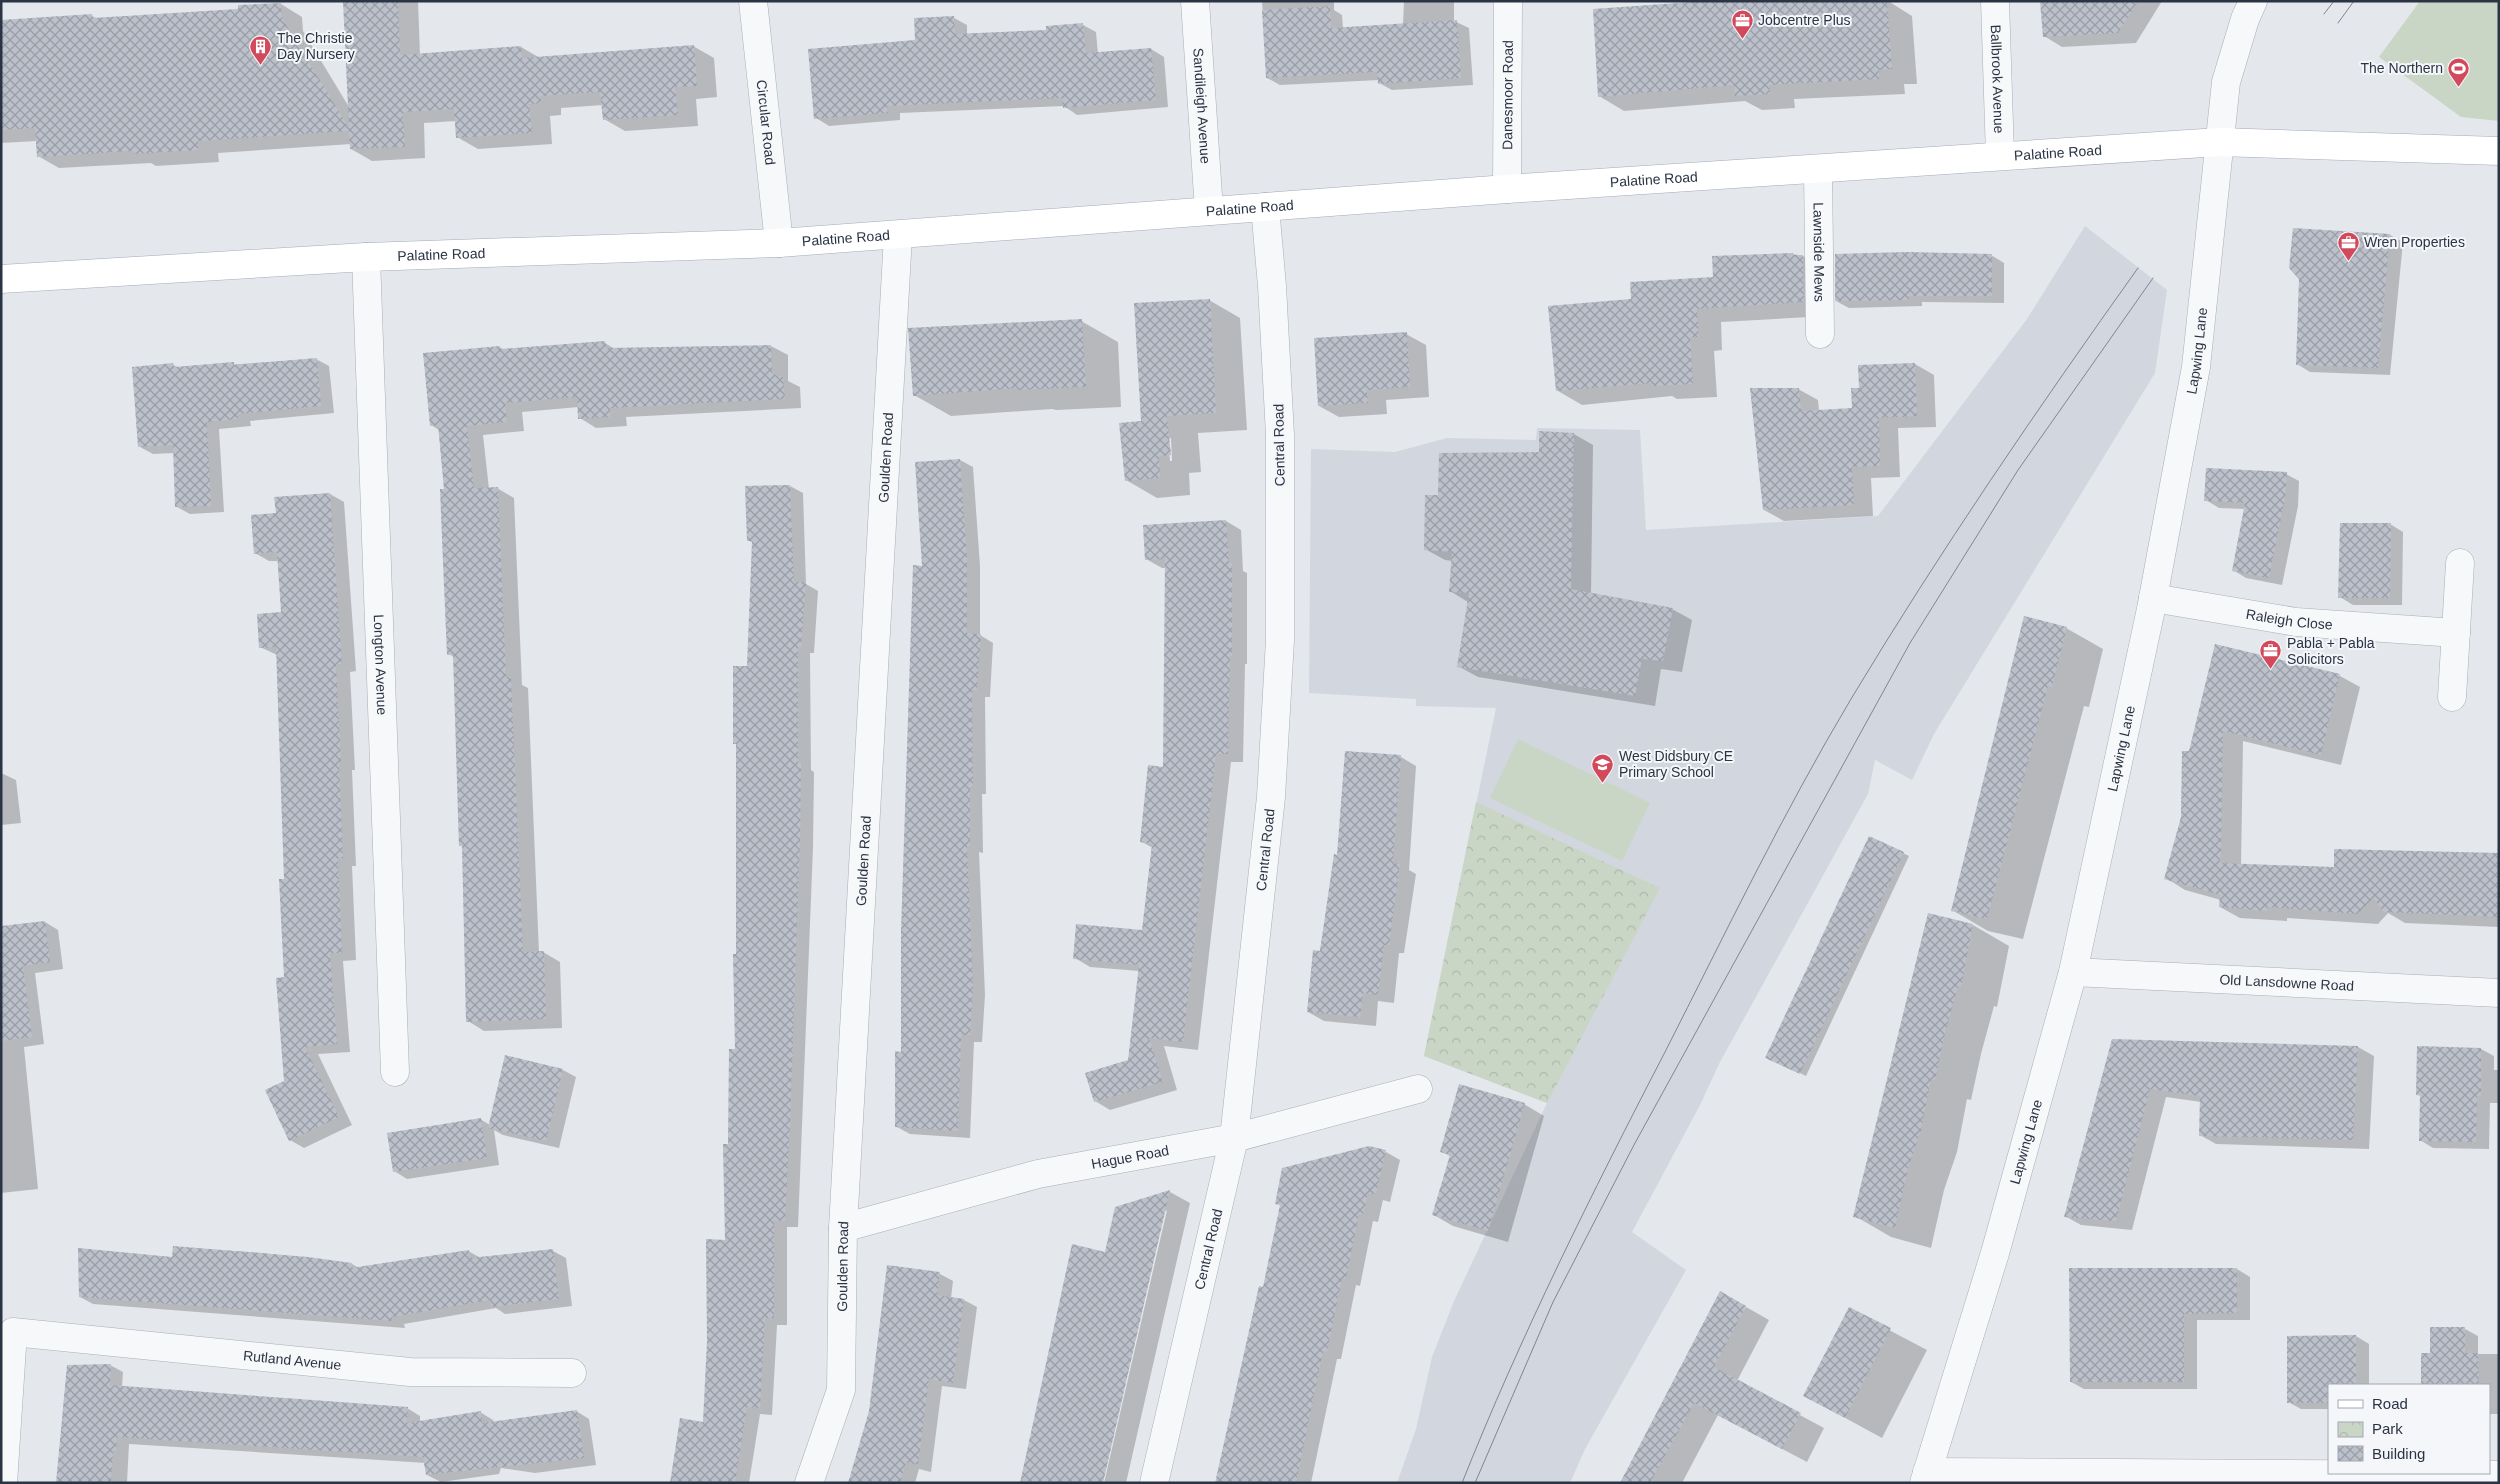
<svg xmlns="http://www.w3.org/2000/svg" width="2500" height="1484" viewBox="0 0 2500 1484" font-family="Arial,sans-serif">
<defs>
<pattern id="park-crowns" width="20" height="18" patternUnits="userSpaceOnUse" patternTransform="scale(1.25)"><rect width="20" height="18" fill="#c9d6c5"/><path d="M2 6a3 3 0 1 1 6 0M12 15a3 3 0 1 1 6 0" fill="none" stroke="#adb8ab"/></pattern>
<pattern id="building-cross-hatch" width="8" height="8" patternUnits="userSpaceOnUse" patternTransform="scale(1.25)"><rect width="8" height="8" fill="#bbc0ca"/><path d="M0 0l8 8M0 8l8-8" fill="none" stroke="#989da6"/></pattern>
</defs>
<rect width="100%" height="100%" fill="#e4e7ec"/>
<path fill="#d2d6de" d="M2085,226L2167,290L2155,373L1934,734L1912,780L1875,760L1868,794L1720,1062L1700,1105L1632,1232L1686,1270L1585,1449L1570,1483H1397L1416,1429L1432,1357L1454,1301L1547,1103L1424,1056L1496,708L1416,706V699L1309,693L1311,449L1395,452L1447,438L1536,440L1537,428L1640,430L1646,530L1878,516L2027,319Z"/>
<path fill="url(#park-crowns)" d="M1476,802L1660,888L1547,1103L1424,1056Z"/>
<path fill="#c9d6c5" d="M2420,1H2499V121L2461,117L2379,57Z
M1518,739L1650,803L1622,861L1490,798Z"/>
<path fill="#0003" fill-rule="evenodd" d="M344,1H418L420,55L521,47L540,58L693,46L714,58L717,97L696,99L698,126L625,131L604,119L603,105L561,108V115L550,116L552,144L478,149L457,137L456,121L424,123L425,158L372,161L351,149V144L218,153L219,162L156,166L151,163L59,168L38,156L37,141L1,143V56L92,16L98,19L239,10V7L281,4L302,17L303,31L349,107Z
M1262,1H1334V10L1342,15L1343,29L1403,25L1404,1H1454V21L1469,28L1473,85L1392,90L1379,83V80L1280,85L1267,78Z
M1724,1H1888L1912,16L1917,84H1904L1905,94L1794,99L1795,108L1762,110L1745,101L1624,111L1599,96Z
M2041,1H2162L2136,43L2062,47L2044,36Z
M954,18L967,25V34L1048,31L1083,25L1096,32L1098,54L1151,49L1164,57L1168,107L1077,115L1064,106L900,113V120L829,126L816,118L916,41Z
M2390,235L2403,242L2390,375L2310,372L2297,364Z
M1793,254L1803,256L1827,270L1828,316L1721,322L1722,350L1714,351L1717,397L1677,399L1672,396L1582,405L1558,391L1632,300L1715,279Z
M1991,255L2004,263V303L1922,302V306L1849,308L1836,301Z
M1209,300L1240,318L1247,430L1198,433L1201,472L1189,473L1190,495L1157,498L1126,480L1142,422ZM1168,438H1171L1172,461H1170Z
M1081,321L1118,342L1121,407L1056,410L1052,409L951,416L914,395L910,329Z
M1406,334L1426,345L1429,397L1386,400L1387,414L1339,417L1319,406Z
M605,343L615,349L771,346L788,355V381L800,387L801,408L626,417L627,426L596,428L580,418L579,407L522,412L524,431L483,435L489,489L497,488L514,498L522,685L528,688L539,953L543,952L560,962L562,1028L484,1031L468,1021L463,847L460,845L454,657L449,654L445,490L439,430L431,425L499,347L505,350Z
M316,359L329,366L334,413L250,421L251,426L219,429L224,512L190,514L177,507L174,453L153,454L140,447L173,365L179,368Z
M1915,364L1934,375L1936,427L1898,428L1900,477L1871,478L1873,516L1784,521L1764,510L1798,389L1818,400L1819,411L1853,410Z
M1574,434L1593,445L1591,594L1672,609L1692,620L1682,672L1661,669L1655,706L1478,677L1458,666L1468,602L1450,591L1453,561L1445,560L1425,549L1439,497L1540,454Z
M960,460L973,467L980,566V635L993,643L990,697H985L986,794H982L983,853L979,852L985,995L982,1042H974L970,1138L910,1134L897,1127L903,1053L923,567Z
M2286,474L2299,481L2298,506L2282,585L2246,578L2233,570L2245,509L2219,508L2206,500Z
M790,486L803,493L806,584L818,591L814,653H810L811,770L814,772L813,848L798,1227H787V1325H777L772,1415L760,1414L749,1483H672L704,1424L726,1241L736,1050L738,955L737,745L734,743L748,668L753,543L748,540L746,487Z
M330,494L344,502L356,671L350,672L355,770H352L356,866H352L356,960L343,961L350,1052L318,1054L352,1125L304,1148L290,1140L285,1082V880L277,655L260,647L282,613L279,561H269L255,553L277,514Z
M1226,521L1241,530L1243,571L1247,573V664H1245L1243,762H1231L1198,1050L1164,1046L1177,1090L1110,1110L1095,1101L1129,1061L1139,971L1090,967L1075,958L1143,932L1153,848L1142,842L1164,768L1166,568H1162L1146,559Z
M2390,524L2403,532L2402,605H2353L2340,597Z
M2066,628L2103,649L2089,707L2084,706L2023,939L1988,931L1952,910Z
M2216,646L2340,676L2360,687L2341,765L2243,741L2241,865L2335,868L2499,854V927L2405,923L2388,913L2378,924L2287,918V921L2240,918L2220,907L2221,900L2185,890L2166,878L2182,817L2190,752Z
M1401,757L1416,766L1409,870L1416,874L1404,953H1399L1394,1003L1378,1001L1376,1026L1324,1021L1308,1012L1338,856Z
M1,773L16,780L21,823L1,825Z
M1903,853L1909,856L1806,1076L1772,1059Z
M45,922L58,930L63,969L35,973L44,1044L24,1047L38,1189L1,1193V927Z
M1973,925L2009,946L1997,1007L1994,1006L1981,1054L1971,1100L1967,1099L1957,1152L1944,1190L1931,1248L1891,1237L1855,1216Z
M2113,1041L2358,1047L2374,1056L2369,1149L2216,1144L2200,1135L2201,1102L2166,1097L2132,1230L2081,1225L2065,1216Z
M2481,1049L2494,1056V1070H2499V1103H2490L2489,1149L2433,1148L2420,1140L2421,1096L2417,1095Z
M563,1070L576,1077L559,1148L503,1135L494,1130L499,1165L407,1179L394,1171L480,1119L490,1125Z
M1524,1104L1544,1116L1508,1242L1453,1226L1434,1215L1451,1157L1442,1151Z
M1386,1152L1400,1160L1390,1202L1383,1200L1378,1222L1373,1221L1360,1286L1356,1285L1341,1359H1337L1311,1483H1216L1264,1289L1281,1206L1276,1203Z
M1170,1192L1190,1203L1126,1483H1104L1167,1210L1106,1253L1116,1208Z
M174,1247L262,1253L352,1264L359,1268L468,1251L481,1258L553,1251L566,1258L572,1306L505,1314L496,1308L404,1324L405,1328L93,1304L80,1297L173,1258Z
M888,1267L940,1274L953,1281L951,1298L964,1300L977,1307L966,1389L942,1386L931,1472L919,1469L915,1483H849L870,1412Z
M2237,1269L2250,1277V1320H2197V1389H2084L2071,1382Z
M1746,1307L1769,1320L1737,1381L1824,1428L1807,1462L1718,1415L1682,1483H1622Z
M1849,1309L1927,1350L1882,1438L1805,1396Z
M2432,1328L2465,1329L2478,1336V1354H2499V1414H2489V1385H2422V1354H2431Z
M2356,1336L2369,1344V1385H2329V1409H2301L2288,1402Z
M110,1365L123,1372L122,1387L407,1408L420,1416V1422L480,1412L493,1420L494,1423L576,1411L589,1419L596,1465L535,1473L501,1468L499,1474L441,1482L427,1475L426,1463L129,1444L127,1483H57Z"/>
<path fill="url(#building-cross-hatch)" d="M343,1H398L400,55L521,46L522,58L694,45L697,86L675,87L678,115L603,120L600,92L540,96L541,103L529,104L532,133L456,138L454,109L403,112L405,147L350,149L349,131L198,141V150L134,154L133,151L37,157L35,128L1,130V20L92,14L93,18L238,9V5L281,3L282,18L349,128Z
M1706,1H1887L1892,69L1879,70V79L1769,85L1770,94L1735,96L1734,85L1598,97L1593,9Z
M2040,1H2138L2118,33L2043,37Z
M1330,6L1331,28L1457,20L1461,78L1378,84L1377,72L1266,78L1262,10Z
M954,16L955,34L1046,30V26L1083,23L1086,53L1151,48L1156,100L1063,108L1062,98L887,106L888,113L814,119L808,49L915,40L914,18Z
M2293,228L2390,234L2378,368L2296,365L2299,279L2289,268Z
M1908,252L1992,254V296H1909V300L1835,301V254Z
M1793,253V255H1803L1804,302L1697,309L1699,337H1690L1693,384L1652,386V383L1556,391L1548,306L1631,299L1630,282L1713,277L1712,256Z
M1210,299L1216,413L1167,416L1171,455L1159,456L1160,478L1125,481L1119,423L1141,421L1134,303Z
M1082,319L1086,387L1018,390V388L913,396L908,328Z
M1407,332L1410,387L1367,390L1368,403L1318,406L1314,338Z
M605,341L606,348L771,345L772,374L783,377L785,399L610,408V417L578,419L577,397L505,403L507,422L467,426L474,488L498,487L506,677H511L523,952L544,951L546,1019L466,1022L462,846H459L453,655H447L443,562L440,489H444L438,425L430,426L423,353L500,346V349Z
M317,358L321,406L238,414V419L207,422L211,506L175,507L173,445L138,447L132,367L173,363L174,367L234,362V365Z
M1915,363L1917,416L1879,418L1880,466L1852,467L1854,505L1763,510L1750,388H1799L1801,411L1852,408L1851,388H1859L1858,365Z
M1539,431L1574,433L1571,589L1673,608L1663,661L1642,659L1635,696L1457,667L1469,593L1449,592L1452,552L1424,550L1425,495H1438L1439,453L1539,452Z
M960,459L967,558V633L981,634L977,690H972L973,787L970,788V846H967L973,987L970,1035H961L958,1131L895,1127V1051L901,1052V932L913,565L922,566L915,462Z
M2206,468L2287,472L2285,498L2269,578L2232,571L2245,503L2204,501Z
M790,485L794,582H806L801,647H798V763H801L800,840L790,1123L785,1221L774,1220V1318H765L760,1408L747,1407L735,1483H670L680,1418L703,1422L707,1341L706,1239L725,1240L723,1144H728L729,1049H735L733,954H736V744H733V666H747L752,541H747L745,486Z
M330,493L342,664H336L341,763H339L343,858H338L342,953H330L337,1044L305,1047L339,1117L289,1141L265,1090L284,1081L276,978L284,977L279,879H284L276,647L259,648L257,614L281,612L277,552L254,554L251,515L276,513L274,497Z
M1226,520L1229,563H1232V656H1230L1228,754H1216L1183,1042L1149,1038L1163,1082L1094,1102L1085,1073L1128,1060L1139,965L1073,959L1076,924L1142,930L1152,844L1140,842L1148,765L1163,767L1165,559L1145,560L1143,525Z
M2340,523H2391L2390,598H2338Z
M2024,616L2067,627L2052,687L2048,686L1987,919L1951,911Z
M2215,644L2340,674L2321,755L2223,731L2221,854L2219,863L2334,867V849L2499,853V917L2384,912L2373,898L2358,914L2268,907L2267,911L2219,907L2220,895L2164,879L2181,817L2182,751H2189Z
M1345,751L1401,755L1393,863L1400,864L1389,945H1384L1378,995L1363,993L1360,1017L1307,1012L1313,950L1320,951L1334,854L1337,855Z
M1869,836L1904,852L1800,1074L1765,1058Z
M1928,913L1973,924L1961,987L1958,986L1945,1033L1935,1080L1931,1079L1921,1130L1908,1168L1895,1228L1853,1217Z
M45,921L50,962L23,966L32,1037L1,1041V926Z
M2112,1039L2358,1046L2353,1140L2199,1136L2200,1096L2150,1089L2116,1221L2064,1217Z
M2417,1046L2481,1048V1097L2477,1096L2476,1142L2419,1141L2420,1095H2416Z
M505,1055L563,1069L546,1141L488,1128Z
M1459,1084L1525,1103L1488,1231L1432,1215L1450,1155L1440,1152Z
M481,1118L487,1158L393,1172L387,1133Z
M1369,1146L1386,1150L1376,1194L1368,1193L1363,1215L1359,1214L1346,1279L1342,1278L1327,1352L1323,1351L1296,1483H1215L1259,1286L1263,1287L1280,1205L1275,1204L1282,1168Z
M1170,1190L1103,1483H1020L1072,1244L1105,1252L1115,1207Z
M173,1246L308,1257L352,1263L351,1268L469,1250L470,1258L553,1249L559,1299L491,1307L490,1300L392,1317V1321L79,1297L78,1248L172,1257Z
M887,1265L940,1272L937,1295L964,1299L953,1383L929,1379L918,1465L906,1462L900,1483H848L869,1411Z
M2069,1268H2237V1313L2184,1314V1382H2070Z
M1720,1291L1746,1306L1714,1367L1801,1413L1782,1449L1694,1403L1650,1483H1620Z
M1849,1307L1891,1328L1845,1418L1803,1396Z
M2430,1327H2465V1353H2478L2479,1385H2421V1353H2430Z
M2356,1335V1385H2329V1403H2287V1336Z
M111,1364L110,1385L408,1407L407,1423L481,1411L482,1423L577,1410L584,1458L426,1475L423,1457L117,1437L116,1451L113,1450L111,1483H56L67,1365Z"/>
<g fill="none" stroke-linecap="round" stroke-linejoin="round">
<defs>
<g id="minor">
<path id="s1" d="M753,1L779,243"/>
<path id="s2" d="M1195,1L1209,211"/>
<path id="s3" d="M1995,1L2000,156"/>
<path id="s4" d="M1818,170L1820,334"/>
<path id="s5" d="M1507,189L1508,1"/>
<path id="s6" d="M366,257L395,1072"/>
<path id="s7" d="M2153,598L2296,622L2456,633"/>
<path d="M2452,697L2460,563"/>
<path id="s8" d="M2073,972L2499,993"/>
<path id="s9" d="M843,1228L1038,1174L1234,1138L1418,1089"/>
<path d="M1927,1472L2499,1475"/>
<path id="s10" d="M3,1483L13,1332L410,1372L572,1373"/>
<path id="s11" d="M809,1483L841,1390L843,1228L898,235"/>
<path id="s12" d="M1154,1483L1234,1138L1271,797L1280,640V435L1272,286L1265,207"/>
<path id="s13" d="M1924,1483L1995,1253L2073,972L2151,609L2196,367L2226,82L2245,19L2253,1"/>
</g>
<g id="major">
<path id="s14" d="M1,279L366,257L779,243L1507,189L2219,142L2499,151"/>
</g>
</defs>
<use href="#minor" stroke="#a9aeb7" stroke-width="29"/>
<use href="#major" stroke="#a3abb8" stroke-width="29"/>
<use href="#minor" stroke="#f7f8fa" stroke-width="28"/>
<use href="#major" stroke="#fff" stroke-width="28"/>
<path stroke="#7d8696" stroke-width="1" d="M2324,14L2334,1
M2338,23L2354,1
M1462,1483C1521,1335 1592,1193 1665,1052C1725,934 1783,813 1851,699C1940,551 2038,408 2138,268
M1475,1483L1553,1302L1635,1143L1910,643L2018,470L2153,278"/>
</g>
<defs>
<symbol id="office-pin" viewBox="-11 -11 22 30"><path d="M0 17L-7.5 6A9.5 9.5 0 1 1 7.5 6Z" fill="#d1495b" stroke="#f4f6f9"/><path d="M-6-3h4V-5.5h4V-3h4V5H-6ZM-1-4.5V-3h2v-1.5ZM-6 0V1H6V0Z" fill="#fff"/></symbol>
<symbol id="building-pin" viewBox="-11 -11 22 30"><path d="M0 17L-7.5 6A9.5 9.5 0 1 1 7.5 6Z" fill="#d1495b" stroke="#f4f6f9"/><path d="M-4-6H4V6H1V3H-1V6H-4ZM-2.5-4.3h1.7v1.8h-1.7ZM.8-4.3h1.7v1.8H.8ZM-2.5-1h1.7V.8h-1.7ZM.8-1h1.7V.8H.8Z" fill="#fff"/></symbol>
<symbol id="stadium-pin" viewBox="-11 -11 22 30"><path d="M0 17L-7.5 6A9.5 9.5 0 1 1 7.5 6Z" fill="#d1495b" stroke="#f4f6f9"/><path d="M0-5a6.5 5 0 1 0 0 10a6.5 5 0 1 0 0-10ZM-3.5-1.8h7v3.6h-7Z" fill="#fff"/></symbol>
<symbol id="school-pin" viewBox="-11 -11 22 30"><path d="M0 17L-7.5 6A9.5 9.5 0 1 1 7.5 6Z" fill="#d1495b" stroke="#f4f6f9"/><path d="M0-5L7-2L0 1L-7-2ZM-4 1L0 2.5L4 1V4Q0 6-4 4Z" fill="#fff"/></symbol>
</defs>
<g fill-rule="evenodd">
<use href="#office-pin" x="1730" y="8" width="25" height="34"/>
<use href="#building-pin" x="248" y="34" width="25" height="34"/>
<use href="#stadium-pin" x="2446" y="56" width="25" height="34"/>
<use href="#office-pin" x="2336" y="230" width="25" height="34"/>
<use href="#office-pin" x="2258" y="638" width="25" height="34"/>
<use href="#school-pin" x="1590" y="752" width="25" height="34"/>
</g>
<g text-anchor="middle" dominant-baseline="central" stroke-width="4" stroke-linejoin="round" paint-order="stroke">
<g font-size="14" fill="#2b3445" stroke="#f4f6f9" text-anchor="start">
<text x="1758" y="20">Jobcentre Plus</text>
<text x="277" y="38">The Christie<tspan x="277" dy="16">Day Nursery</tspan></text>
<text x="2443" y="68" text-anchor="end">The Northern</text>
<text x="2364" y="242">Wren Properties</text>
<text x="2287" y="643">Pabla + Pabla<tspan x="2287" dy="16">Solicitors</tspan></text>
<text x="1619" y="756">West Didsbury CE<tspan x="1619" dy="16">Primary School</tspan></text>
</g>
<g font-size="14" fill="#2b3445" stroke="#f4f6f9">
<text stroke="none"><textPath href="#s3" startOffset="78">Ballbrook Avenue</textPath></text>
<text stroke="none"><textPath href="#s5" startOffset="94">Danesmoor Road</textPath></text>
<text stroke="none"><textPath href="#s2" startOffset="105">Sandileigh Avenue</textPath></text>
<text stroke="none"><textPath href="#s1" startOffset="122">Circular Road</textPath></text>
<text stroke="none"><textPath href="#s14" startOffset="2061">Palatine Road</textPath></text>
<text stroke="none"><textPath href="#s14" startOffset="1656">Palatine Road</textPath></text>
<text stroke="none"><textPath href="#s14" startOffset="1251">Palatine Road</textPath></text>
<text stroke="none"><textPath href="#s14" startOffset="846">Palatine Road</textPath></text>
<text stroke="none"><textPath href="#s4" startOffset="82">Lawnside Mews</textPath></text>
<text stroke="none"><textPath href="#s14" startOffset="441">Palatine Road</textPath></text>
<text stroke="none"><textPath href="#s13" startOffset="1166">Lapwing Lane</textPath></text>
<text transform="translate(1279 445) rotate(-91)">Central Road</text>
<text stroke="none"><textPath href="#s11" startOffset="1032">Goulden Road</textPath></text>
<text stroke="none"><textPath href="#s7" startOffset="138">Raleigh Close</textPath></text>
<text stroke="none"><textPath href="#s6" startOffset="408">Longton Avenue</textPath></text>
<text stroke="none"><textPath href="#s13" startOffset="761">Lapwing Lane</textPath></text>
<text stroke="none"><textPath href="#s12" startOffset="644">Central Road</textPath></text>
<text stroke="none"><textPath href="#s11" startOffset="628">Goulden Road</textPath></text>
<text stroke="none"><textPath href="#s8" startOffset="214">Old Lansdowne Road</textPath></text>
<text stroke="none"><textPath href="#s13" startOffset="356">Lapwing Lane</textPath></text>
<text stroke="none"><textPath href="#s9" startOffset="296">Hague Road</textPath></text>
<text stroke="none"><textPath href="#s12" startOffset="240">Central Road</textPath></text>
<text stroke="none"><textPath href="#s11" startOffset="222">Goulden Road</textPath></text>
<text stroke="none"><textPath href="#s10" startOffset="432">Rutland Avenue</textPath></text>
</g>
</g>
<rect width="2500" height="1484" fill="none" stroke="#2b3445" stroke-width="5"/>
<rect x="2328" y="1384" width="162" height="90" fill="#f4f6f9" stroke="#a4a8b1"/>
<rect x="2338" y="1400" width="25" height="8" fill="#ffffff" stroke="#a4a8b1"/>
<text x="2372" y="1409" font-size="15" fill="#2b3445">Road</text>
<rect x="2338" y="1422" width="25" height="15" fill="url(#park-crowns)" stroke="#a4a8b1"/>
<text x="2372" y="1434" font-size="15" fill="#2b3445">Park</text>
<rect x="2338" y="1446" width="25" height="15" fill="url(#building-cross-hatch)" stroke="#a4a8b1"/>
<text x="2372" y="1459" font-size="15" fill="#2b3445">Building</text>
</svg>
